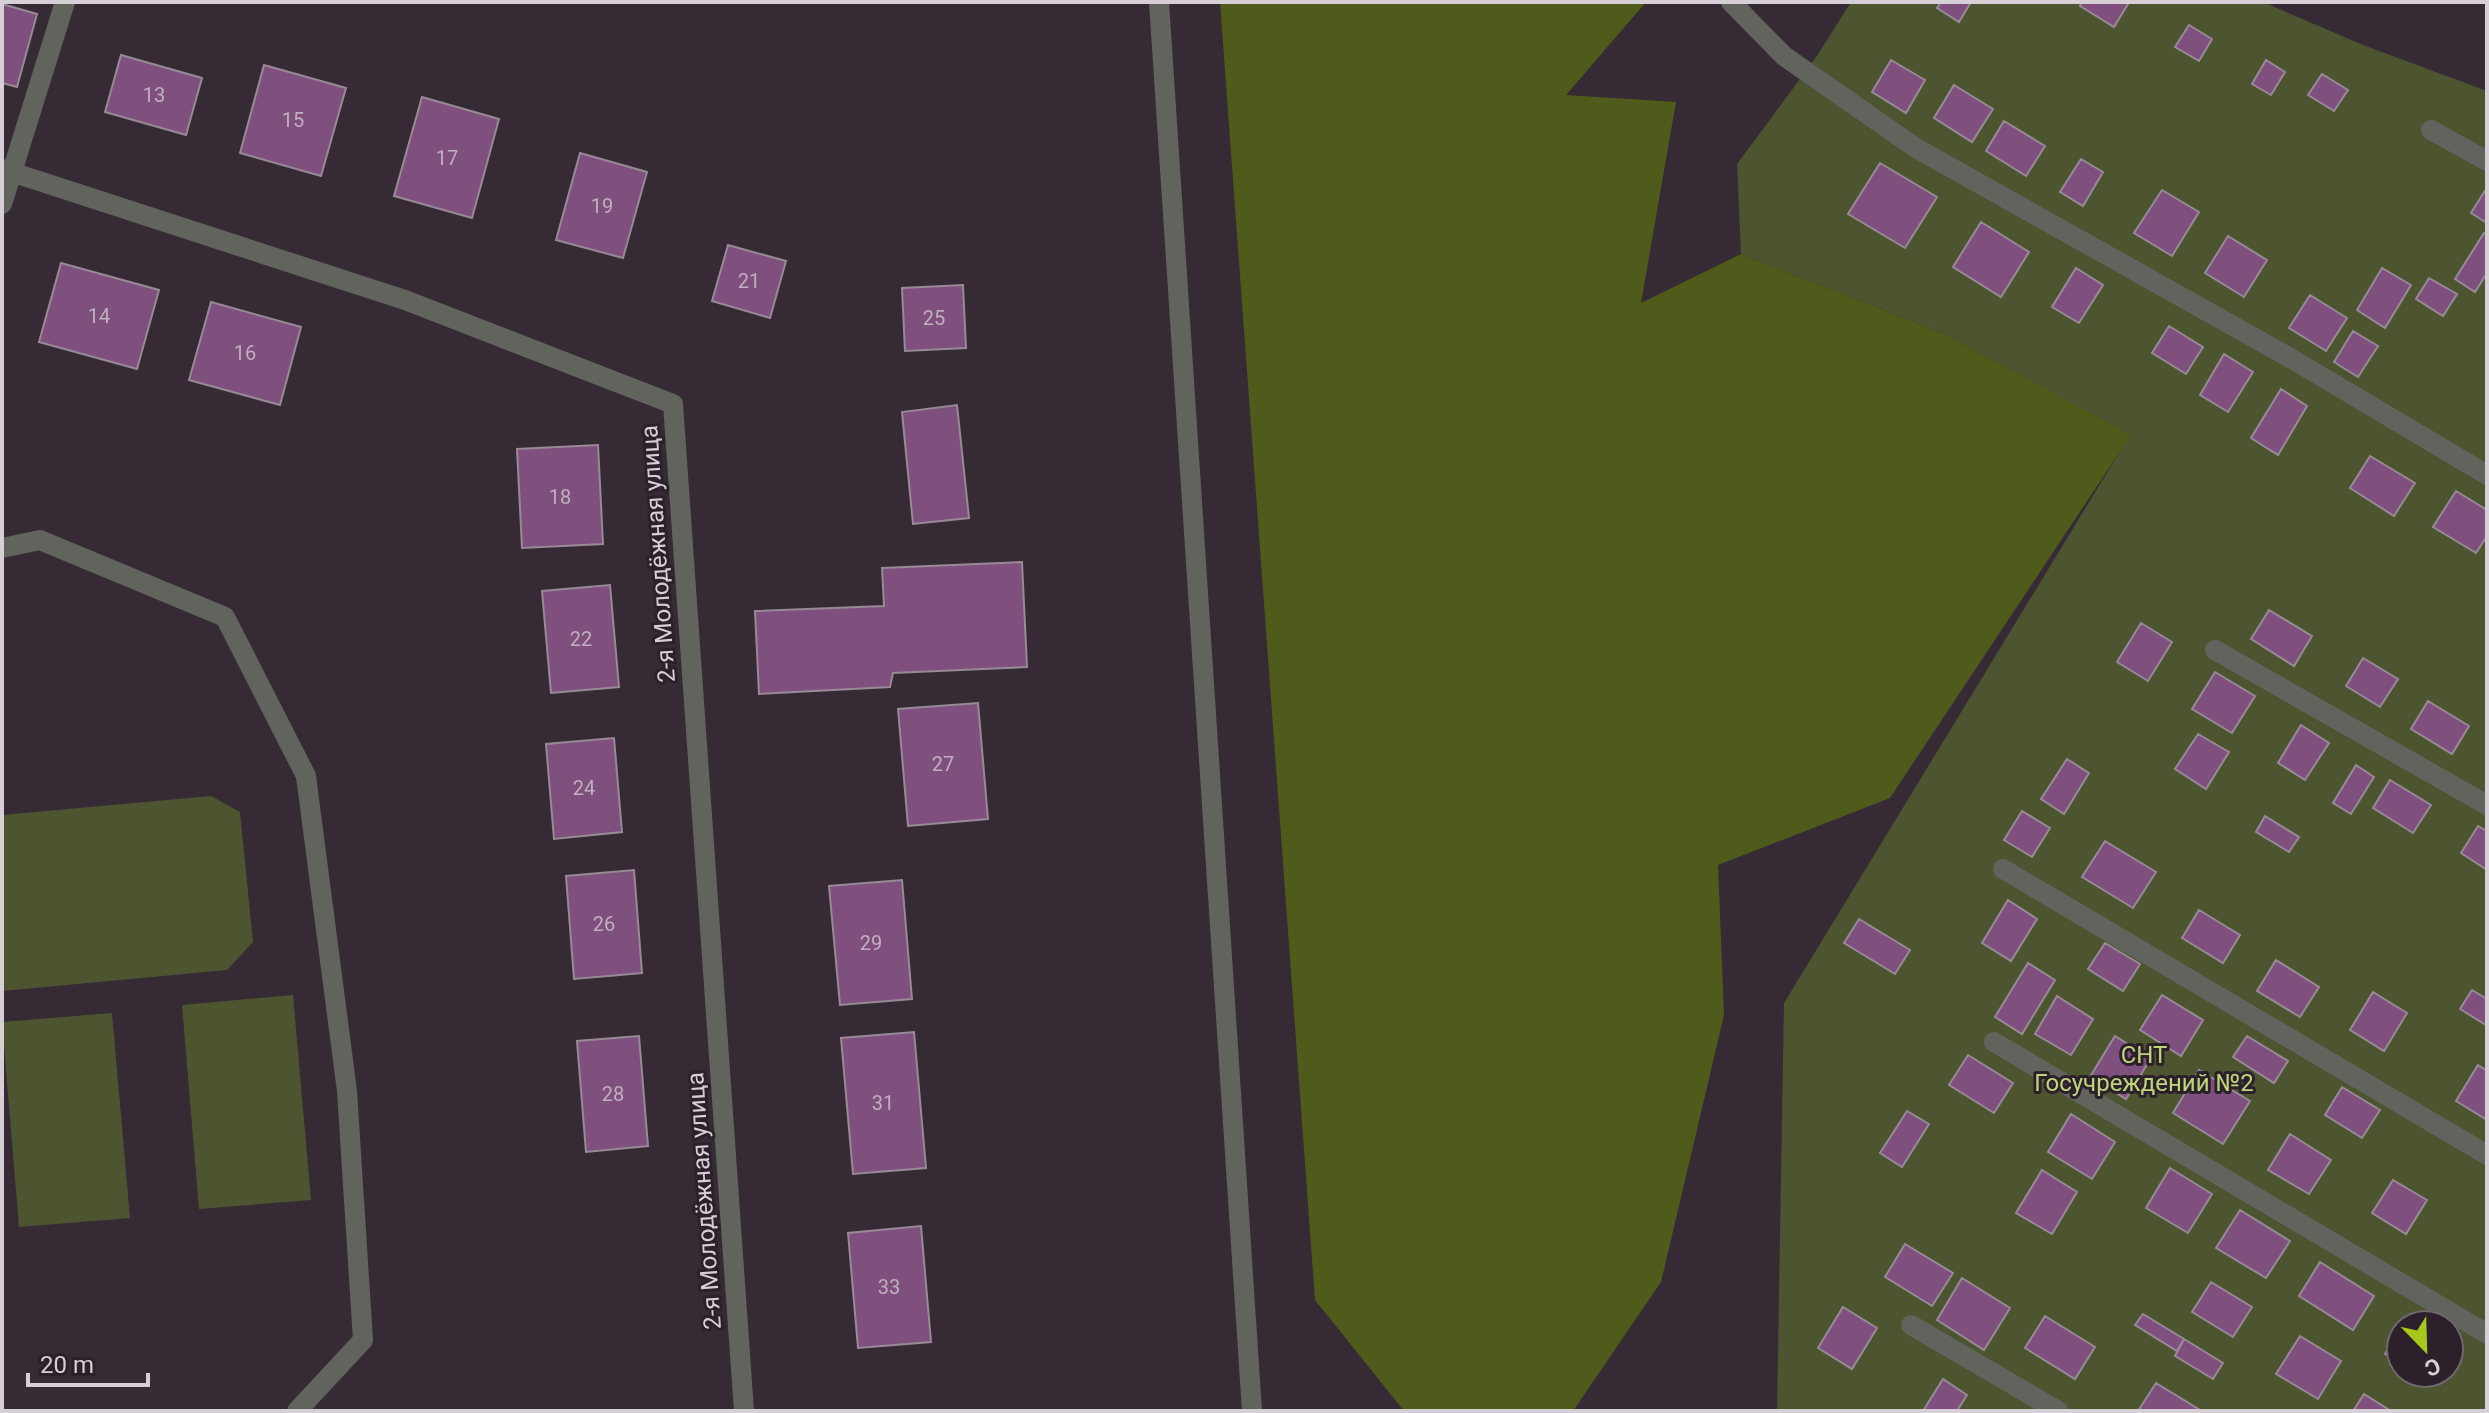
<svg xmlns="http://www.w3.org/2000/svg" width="2489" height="1413" viewBox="0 0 2489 1413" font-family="Roboto,sans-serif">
<rect width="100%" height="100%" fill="#362b35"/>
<path fill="#4c5530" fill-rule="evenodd" d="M1851,2H2263L2363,45L2487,91V1411H1777L1784,1003L2130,435L1945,334L1741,254L1737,164L1817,56ZM2401,1325H2449V1373H2401Z
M211,796L240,812L253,942L227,970L2,991V815Z
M293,995L311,1200L199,1209L182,1005Z
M112,1013L130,1218L19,1227L2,1022Z"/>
<path fill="#4e5b1b" d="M1220,2H1646L1566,95L1676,102L1641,303L1741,254L1945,334L2131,435L1890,798L1718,865L1724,1015L1661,1282L1573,1411H1404L1315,1300Z"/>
<path fill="#7f507d" stroke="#978a96" stroke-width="2" d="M1941,2H1971L1959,22L1937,8Z
M2082,2H2125L2128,4L2114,27L2080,6Z
M2,4L37,14L17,87L2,83Z
M2189,25L2212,39L2199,61L2175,47Z
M121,55L202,78L186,135L105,112Z
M1891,60L1925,80L1906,113L1872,92Z
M2266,60L2285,72L2271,95L2252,84Z
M264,65L346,88L321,176L240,153Z
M2322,74L2348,90L2334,111L2308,95Z
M1954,85L1993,109L1972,142L1934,118Z
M422,97L499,119L472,218L394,196Z
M2004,121L2045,146L2026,176L1986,151Z
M580,153L647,172L623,258L556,240Z
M2081,159L2103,172L2083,206L2060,192Z
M1880,163L1937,197L1905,248L1848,214Z
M2486,189H2487V223L2471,213Z
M2162,190L2199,212L2172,256L2134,233Z
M1981,222L2029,252L2001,297L1953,267Z
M2484,233L2487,235V273L2475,292L2455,279Z
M2228,236L2267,260L2244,297L2205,273Z
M728,245L786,261L770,318L712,301Z
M61,263L159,290L137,369L39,342Z
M2076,268L2103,285L2079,323L2052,307Z
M2382,268L2411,285L2385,328L2357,310Z
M2429,278L2457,294L2443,316L2416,299Z
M963,285L966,348L905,351L902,288Z
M2310,295L2347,318L2326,351L2289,328Z
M211,302L301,327L280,405L189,380Z
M2169,326L2203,347L2186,374L2152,353Z
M2353,331L2378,346L2358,377L2334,362Z
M2224,354L2253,372L2228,412L2200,395Z
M2281,389L2307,406L2278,455L2251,438Z
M957,405L969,518L913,524L902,412Z
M598,445L603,544L522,548L517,449Z
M2370,456L2415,483L2394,516L2350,488Z
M2456,491L2487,510V536L2476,553L2433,527Z
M1022,562L1027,667L893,673L890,687L759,694L755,611L884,606L882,568Z
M610,585L619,687L551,693L542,591Z
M2269,610L2312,636L2294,666L2251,639Z
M2141,623L2172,642L2148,681L2117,662Z
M2363,658L2398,679L2380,707L2346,686Z
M2215,672L2255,696L2232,733L2192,709Z
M2428,701L2469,726L2452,754L2411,729Z
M978,703L988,819L908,826L898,709Z
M2301,725L2329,743L2305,780L2278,763Z
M2198,734L2229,752L2206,789L2175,769Z
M614,738L622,832L554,839L546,744Z
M2067,759L2089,773L2064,814L2041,799Z
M2356,765L2374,777L2351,814L2333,803Z
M2390,780L2431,805L2413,833L2373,808Z
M2022,811L2050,828L2032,857L2004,840Z
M2265,816L2299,837L2289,852L2256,832Z
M2478,826L2487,831V870L2461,853Z
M2105,841L2156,872L2133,908L2082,877Z
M634,870L642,973L574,979L566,876Z
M902,880L912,999L840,1005L829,886Z
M2008,900L2037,919L2011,961L1982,943Z
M2199,910L2240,935L2223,963L2182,938Z
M1859,919L1910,950L1895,974L1844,943Z
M2105,943L2140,964L2123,991L2088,969Z
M2276,960L2319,987L2300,1017L2257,991Z
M2028,963L2055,980L2022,1034L1995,1017Z
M2472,990L2487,999L2486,1025L2460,1009Z
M2373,992L2407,1013L2384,1051L2350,1030Z
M2162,995L2203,1020L2181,1056L2140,1030Z
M2057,996L2093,1019L2071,1055L2035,1034Z
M914,1032L926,1168L853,1174L841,1038Z
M639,1036L648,1146L586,1152L577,1041Z
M2115,1036L2151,1058L2126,1099L2090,1077Z
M2247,1036L2288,1061L2274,1083L2233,1057Z
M1968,1055L2013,1083L1994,1113L1949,1085Z
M2478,1065L2487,1071V1120L2456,1101Z
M2199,1070L2250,1101L2223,1144L2173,1113Z
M2342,1087L2380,1110L2362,1138L2325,1115Z
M1907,1111L1929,1124L1902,1167L1880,1153Z
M2071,1114L2115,1142L2092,1179L2048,1152Z
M2290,1134L2331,1160L2309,1194L2268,1170Z
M2170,1168L2212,1194L2188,1233L2146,1208Z
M2042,1170L2077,1192L2052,1234L2016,1213Z
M2393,1180L2427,1200L2406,1234L2372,1213Z
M2240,1210L2290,1241L2266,1278L2216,1248Z
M921,1226L931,1342L858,1348L848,1233Z
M1905,1244L1953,1273L1932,1306L1885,1277Z
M2320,1262L2374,1296L2353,1330L2299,1296Z
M1962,1278L2010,1308L1984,1350L1937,1320Z
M2211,1282L2252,1307L2233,1337L2192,1312Z
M1843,1307L1877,1328L1852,1369L1818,1348Z
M2143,1314L2184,1339L2177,1351L2135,1325Z
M2045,1316L2095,1347L2075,1379L2025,1348Z
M2401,1329V1364L2385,1354Z
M2300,1336L2341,1361L2318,1399L2276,1374Z
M2184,1339L2223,1363L2213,1379L2175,1356Z
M1943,1379L1967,1395L1957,1411H1923Z
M2156,1383L2200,1410L2199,1411H2138Z
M2364,1394L2391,1411H2353Z"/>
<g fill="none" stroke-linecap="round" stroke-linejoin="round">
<path stroke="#61635d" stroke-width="20" d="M1731,2L1784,56L1916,148L2292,359L2487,475
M2431,130L2487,161
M2215,650L2487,805
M2003,869L2487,1155
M1994,1042L2487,1334
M1911,1325L2058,1411"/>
<path stroke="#61635d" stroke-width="20" d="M1159,2L1252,1411
M2,169L405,300L673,404L744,1411
M2,204L65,2
M2,548L40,540L225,617L306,776L347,1091L363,1340L297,1411"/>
</g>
<g text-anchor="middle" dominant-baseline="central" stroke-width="6" stroke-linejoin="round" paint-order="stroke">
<g font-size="20" fill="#c0afbf">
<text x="154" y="95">13</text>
<text x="293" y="120">15</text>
<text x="447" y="158">17</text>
<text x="602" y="206">19</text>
<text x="749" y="281">21</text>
<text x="99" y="316">14</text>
<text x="934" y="318">25</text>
<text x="245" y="353">16</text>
<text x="560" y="497">18</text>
<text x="581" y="639">22</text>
<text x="943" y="764">27</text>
<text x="584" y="788">24</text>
<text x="604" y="924">26</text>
<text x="871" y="943">29</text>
<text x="613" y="1094">28</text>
<text x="883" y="1103">31</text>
<text x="889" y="1287">33</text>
</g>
<g font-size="24" fill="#d6cfd5" stroke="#2c212b">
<text transform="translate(658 554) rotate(-94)">2-я Молодёжная улица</text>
<text transform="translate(704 1201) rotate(-94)">2-я Молодёжная улица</text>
</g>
<g font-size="24" fill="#bed57a" stroke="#2c212b">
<text x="2144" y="1055">СНТ<tspan x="2144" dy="28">Госучреждений №2</tspan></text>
</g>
</g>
<rect width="2489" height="1413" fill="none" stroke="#d6cfd5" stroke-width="8"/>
<g transform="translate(2425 1349) rotate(157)"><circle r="38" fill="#2c212b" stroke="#70676f" stroke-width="2"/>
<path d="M0-6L14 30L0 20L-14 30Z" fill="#a8c71c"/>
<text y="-12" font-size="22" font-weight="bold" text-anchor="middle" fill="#d6cfd5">С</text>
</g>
<path d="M28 1373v12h120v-12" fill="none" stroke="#d6cfd5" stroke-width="4"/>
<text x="40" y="1373" font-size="24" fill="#d6cfd5" stroke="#2c212b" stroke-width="6" paint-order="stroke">20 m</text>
</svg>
